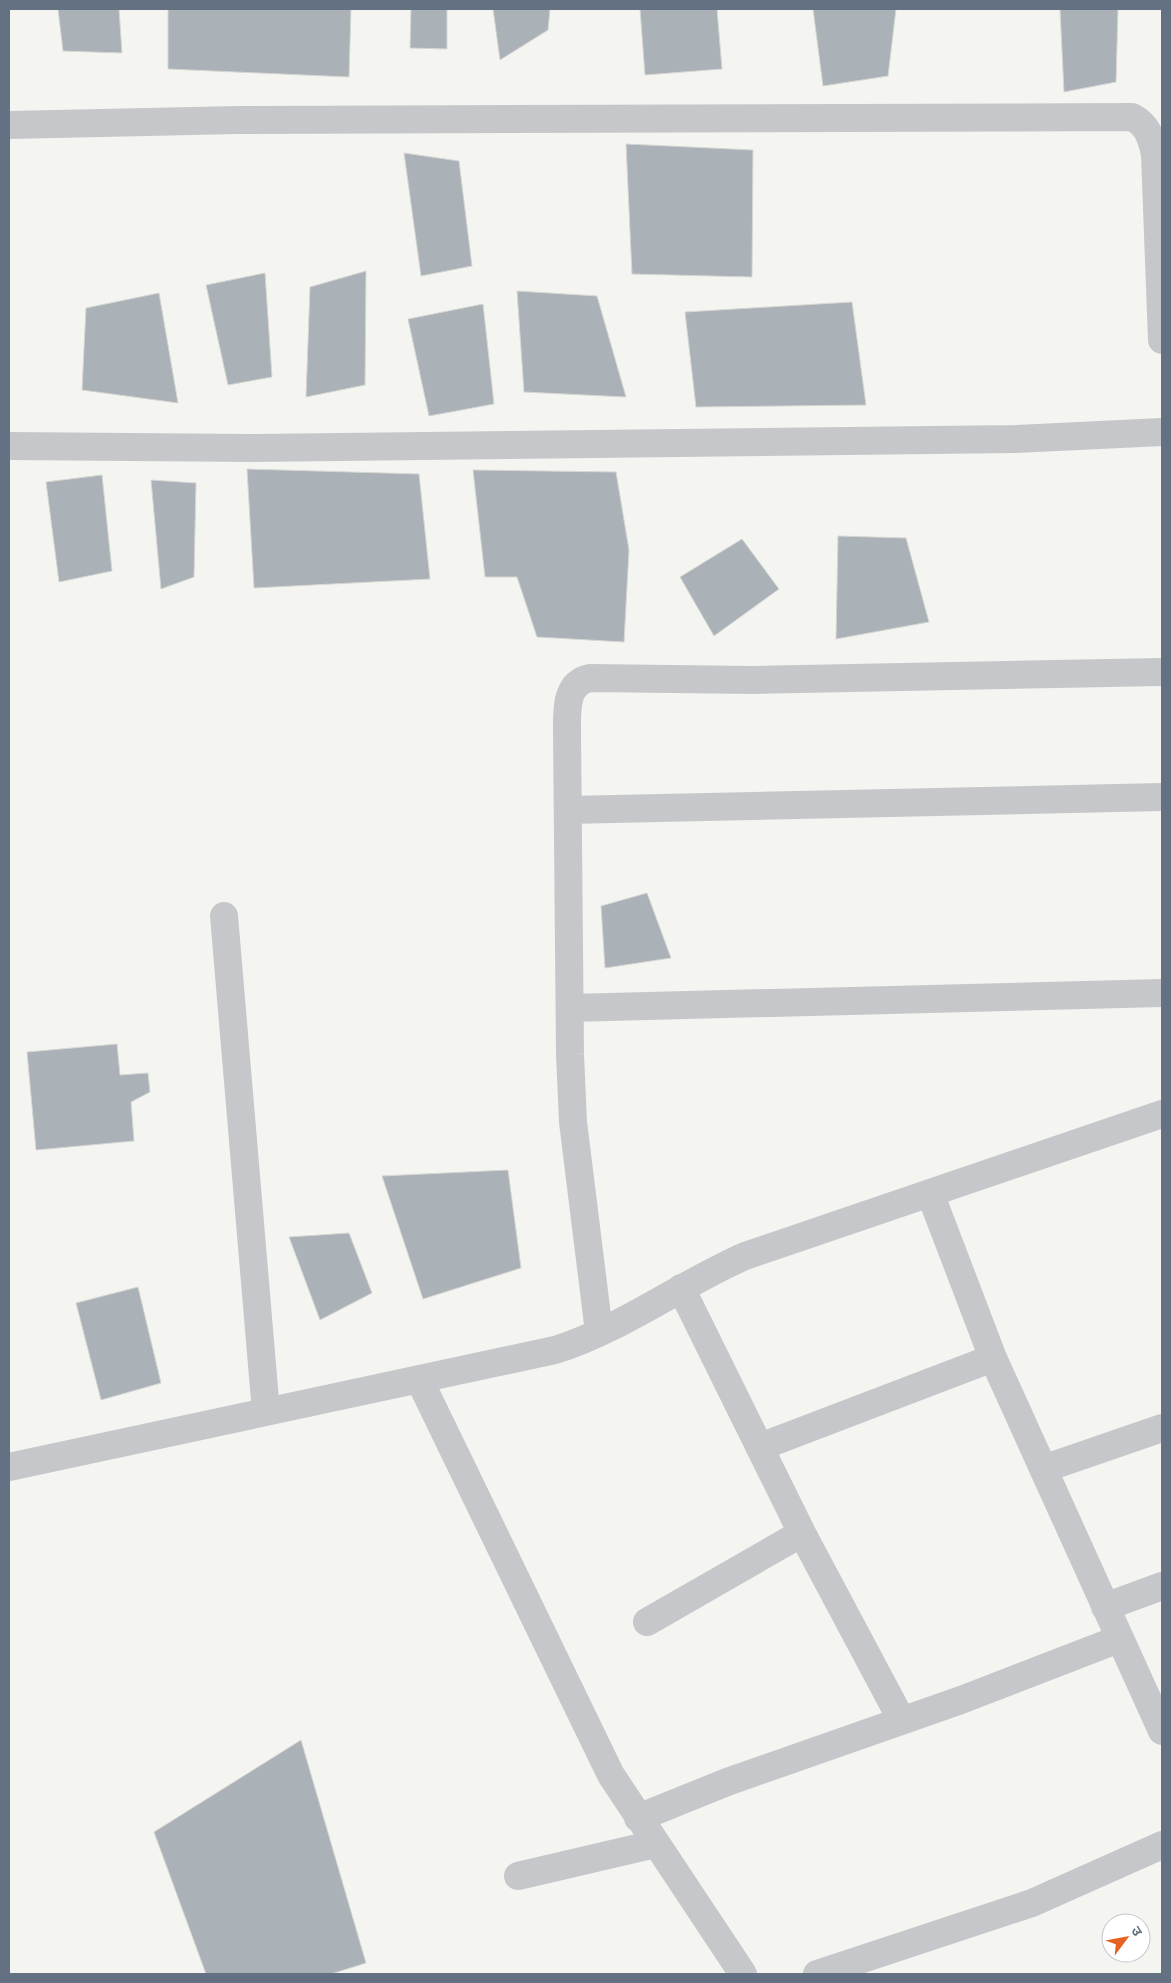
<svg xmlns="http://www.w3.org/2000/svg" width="1171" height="1983" viewBox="0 0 1171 1983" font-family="Roboto,'Noto Sans Devanagari',sans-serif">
<rect width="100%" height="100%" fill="#f4f5f1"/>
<path fill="#aab1b7" stroke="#d6d6d3" d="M58,9H119L122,53L63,51Z
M168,9H351L349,77L168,69Z
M411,9H447V49L410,48Z
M493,9H550L548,30L500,60Z
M640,9H717L722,69L645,75Z
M813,9H896L888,76L823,86Z
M1060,9H1118L1116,82L1064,92Z
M626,144L753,150L752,277L632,274Z
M404,153L459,161L472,266L421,276Z
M366,271L365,385L306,397L310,287Z
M265,273L272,377L228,385L206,285Z
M517,291L597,296L626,397L524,392Z
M159,293L178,403L82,390L86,308Z
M852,302L866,405L696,407L685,312Z
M483,304L494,404L429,416L408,319Z
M247,469L419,474L430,579L254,588Z
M473,470L616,472L629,550L624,642L537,637L517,577H485Z
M102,475L112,571L59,582L46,482Z
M151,480L196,483L194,577L161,589Z
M838,536L906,538L929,622L836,639Z
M742,539L779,589L714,636L680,577Z
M647,893L671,958L605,968L601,906Z
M117,1044L120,1075L148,1073L150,1092L131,1102L134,1141L36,1150L27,1052Z
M508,1170L521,1268L423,1299L382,1176Z
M349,1233L372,1293L320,1320L289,1237Z
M138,1287L161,1383L101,1400L76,1303Z
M301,1740L366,1963L331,1974H206L154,1832Z"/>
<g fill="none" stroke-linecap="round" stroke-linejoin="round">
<path stroke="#c5c7cb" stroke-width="28" d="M9,125L238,120L1132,117C1148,125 1152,139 1155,155L1162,340
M9,446L251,448L1016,439L1162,432
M568,810L1162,797
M224,916L266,1412
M570,1008L1162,993
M930,1193L993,1358L1162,1731
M681,1288L802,1533L902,1721
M599,1332L573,1122L570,1054L567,731C567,711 565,683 590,678L753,680L1162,672
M419,1379L611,1775L743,1974
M760,1447L993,1358
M9,1467L555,1350C622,1329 681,1284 745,1256L1162,1114
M1043,1469L1162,1428
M1105,1607L1162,1586
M647,1622L802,1533
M638,1818L727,1782L961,1700L1119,1639
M518,1876L655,1844
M817,1974L1032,1903L1162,1845"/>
</g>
<rect width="1171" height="1983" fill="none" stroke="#637182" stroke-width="20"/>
<g transform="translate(1126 1938) rotate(58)"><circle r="24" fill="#ffffff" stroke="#c1c6cd"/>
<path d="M0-4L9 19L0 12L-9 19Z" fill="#e56220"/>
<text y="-8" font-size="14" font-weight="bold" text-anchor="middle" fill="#637182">उ</text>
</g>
</svg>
